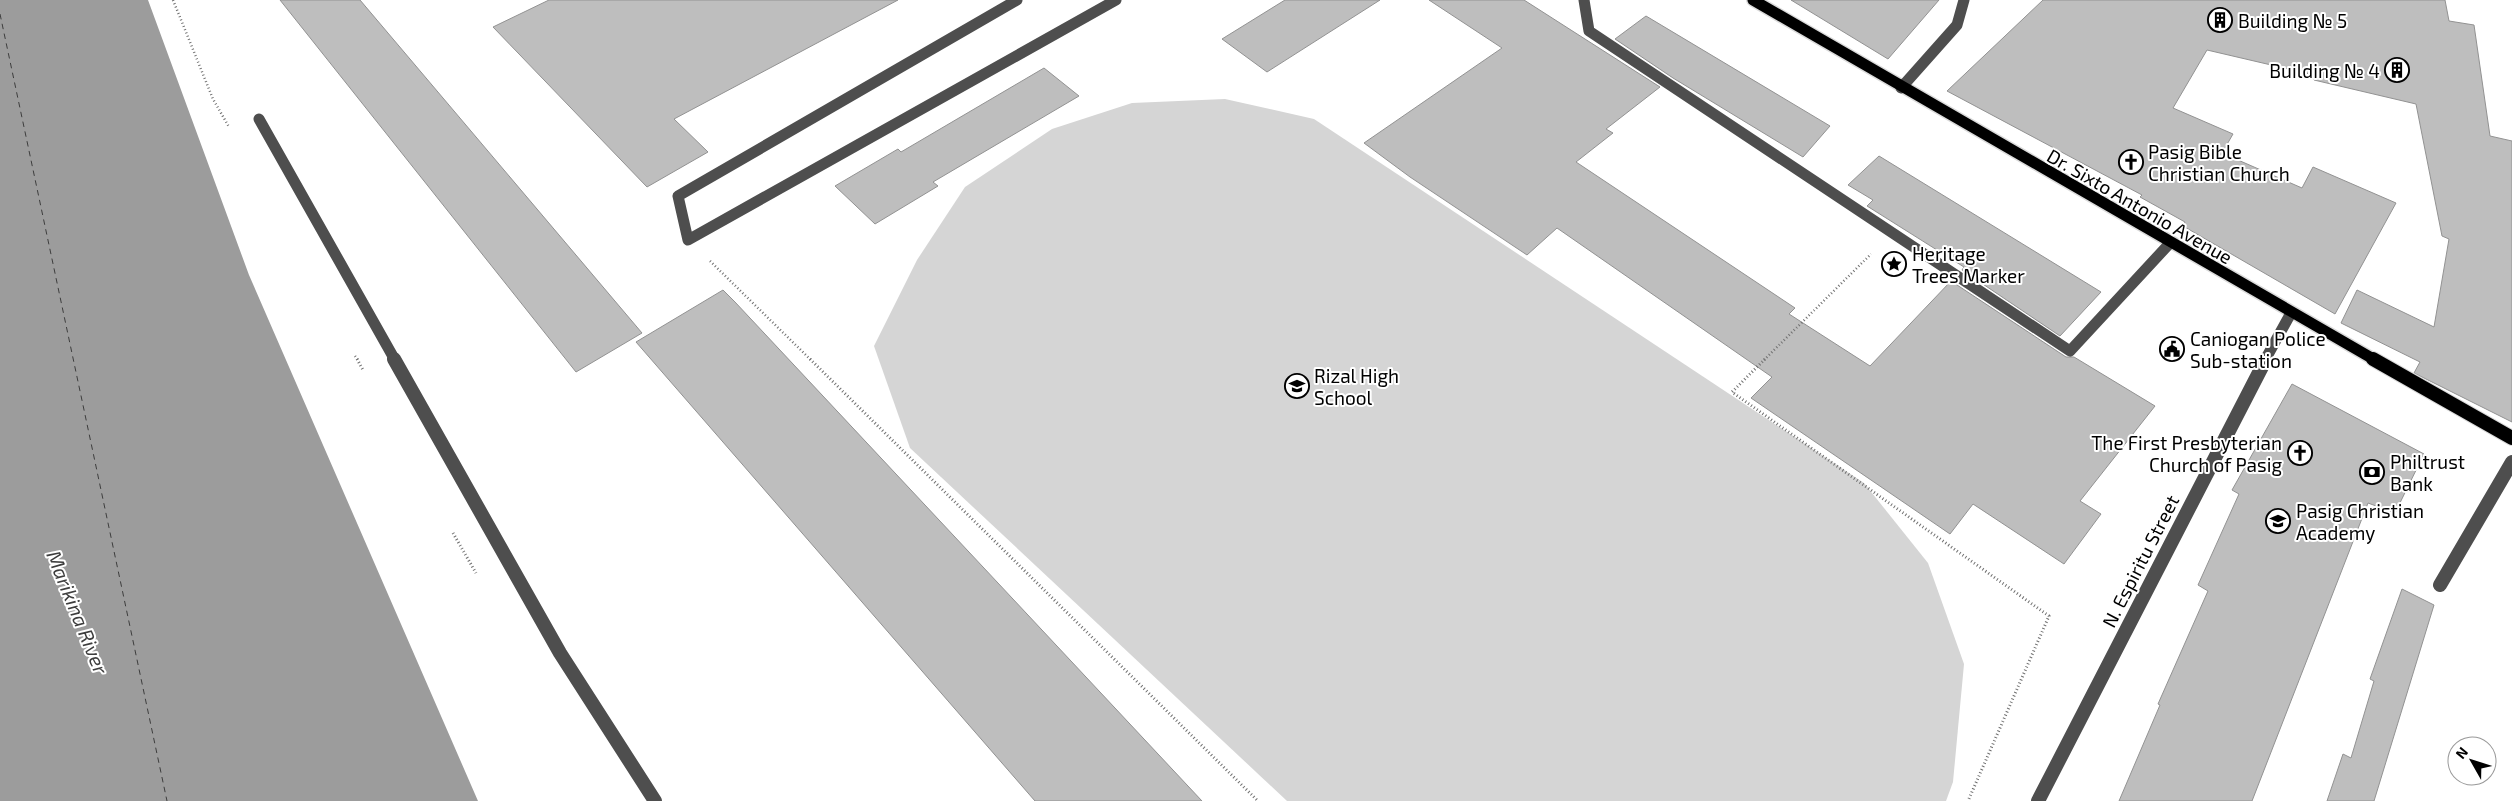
<svg xmlns="http://www.w3.org/2000/svg" width="2512" height="801" viewBox="0 0 2512 801" font-family="'Exo 2',sans-serif">
<rect width="100%" height="100%" fill="#fff"/>
<path fill="#d5d5d5" d="M1225,99L1314,119L1864,483L1928,563L1964,664L1953,782L1946,801H1287L910,448L874,346L917,260L965,187L1052,129L1132,103Z"/>
<path fill="#9c9c9c" d="M0,0H148L249,275L478,801H0Z"/>
<g fill="none" stroke-linecap="round" stroke-linejoin="round">
<path stroke="#3d3d3d" stroke-width="1" stroke-dasharray="5.5 4.5" stroke-linecap="butt" d="M0,14L167,801"/>
</g>
<path fill="#bebebe" stroke="#929292" d="M280,0H360L642,333L576,372Z
M549,0H898L674,119L708,152L647,187L493,27Z
M1285,0H1380L1267,72L1222,39Z
M1429,0H1524L1660,87L1606,129L1613,133L1576,162L1795,308L1789,314L1870,366L1951,281L2066,357H2074L2155,406L2080,501L2101,514L2064,564L1973,504L1950,534L1751,398L1772,377L1557,228L1527,255L1410,177L1364,143L1502,48Z
M1791,0H1939L1888,59Z
M2043,0H2445L2449,21L2474,25L2490,136L2512,141V422L2414,373L2420,362L2341,323L2357,290L2434,327L2449,239L2442,236L2416,104L2314,80V75L2207,50L2173,108L2233,134L2222,153L2302,188L2313,167L2396,203L2335,314L2183,226L2185,222L2140,197L2142,195L1947,91Z
M1646,16L1830,126L1803,157L1673,78L1615,39Z
M1044,68L1079,96L933,182L938,186L875,224L835,186L898,149L901,152Z
M1879,156L2101,292L2060,336L1962,270L1964,267L1867,206L1873,200L1848,185Z
M723,290L735,302L1202,801H1035L636,342Z
M2292,384L2424,454L2395,513L2368,503L2252,801H2119L2160,705L2158,704L2208,591L2198,585L2239,494L2232,490Z
M2402,589L2434,605L2374,801H2327L2343,754L2351,758L2374,681L2370,679Z"/>
<g fill="none" stroke-linecap="round" stroke-linejoin="round">
<defs>
<path id="major-far1" d="M1753,0L2375,360"/>
<path id="major" d="M2373,359L2512,438"/>
</defs>
<use href="#major-far1" stroke="#dbdbdb" stroke-width="14"/>
<use href="#major" stroke="#dbdbdb" stroke-width="16"/>
<path stroke="#707070" stroke-width="2.5" stroke-dasharray="1 2.5" stroke-linecap="butt" d="M173,0L213,99L229,127
M710,261L811,360
M355,356L358,360
M1764,360L1871,254"/>
<path stroke="#707070" stroke-width="3" stroke-dasharray="1 2.5" stroke-linecap="butt" d="M357,359L363,370
M810,359L1258,801
M1765,359L1732,392L2049,616L1968,801
M453,533L476,573"/>
<path stroke="#4e4e4e" stroke-width="11" d="M1017,0L678,196L688,240L1116,0
M1584,0L1589,31L2070,351L2170,243
M1901,88L1957,25L1964,0
M259,119L395,360
M2265,360L2291,313"/>
<path stroke="#4e4e4e" stroke-width="14" d="M394,359L560,653L655,801
M2440,585L2512,462
M2038,801L2266,359"/>
<use href="#major-far1" stroke="#000" stroke-width="11"/>
<use href="#major" stroke="#000" stroke-width="14"/>
</g>
<defs>
<symbol id="building-ring" viewBox="-11 -11 22 22"><circle r="9.5" fill="#fff" stroke="#000" stroke-width="1.5"/><path d="M-4-6H4V6H1V3H-1V6H-4ZM-2.5-4.3h1.7v1.8h-1.7ZM.8-4.3h1.7v1.8H.8ZM-2.5-1h1.7V.8h-1.7ZM.8-1h1.7V.8H.8Z" fill="#000"/></symbol>
<symbol id="church-ring" viewBox="-11 -11 22 22"><circle r="9.5" fill="#fff" stroke="#000" stroke-width="1.5"/><path d="M-1.2-6h2.4v3.5h3.3v2.4h-3.3V6h-2.4V-.1h-3.3v-2.4h3.3Z" fill="#000"/></symbol>
<symbol id="sight-ring" viewBox="-11 -11 22 22"><circle r="9.5" fill="#fff" stroke="#000" stroke-width="1.5"/><path d="M0-6L1.8-2.2L6-1.7L2.9 1.2L3.7 5.4L0 3.3L-3.7 5.4L-2.9 1.2L-6-1.7L-1.8-2.2Z" fill="#000"/></symbol>
<symbol id="civic-ring" viewBox="-11 -11 22 22"><circle r="9.5" fill="#fff" stroke="#000" stroke-width="1.5"/><path d="M-.6-6.5H3V-4.5H.6V-3L4-1V1h2V6H-6V1h2V-1L-.6-3ZM-1.2 2.5V6h2.4V2.5Z" fill="#000"/></symbol>
<symbol id="school-ring" viewBox="-11 -11 22 22"><circle r="9.5" fill="#fff" stroke="#000" stroke-width="1.5"/><path d="M0-5L7-2L0 1L-7-2ZM-4 1L0 2.5L4 1V4Q0 6-4 4Z" fill="#000"/></symbol>
<symbol id="bank-ring" viewBox="-11 -11 22 22"><circle r="9.5" fill="#fff" stroke="#000" stroke-width="1.5"/><path d="M-6-4H6V4H-6ZM0-2.3a2.3 2.3 0 1 0 0 4.6a2.3 2.3 0 1 0 0-4.6Z" fill="#000"/></symbol>
</defs>
<g fill-rule="evenodd">
<use href="#building-ring" x="2206" y="6" width="28" height="28"/>
<use href="#building-ring" x="2383" y="56" width="28" height="28"/>
<use href="#church-ring" x="2117" y="148" width="28" height="28"/>
<use href="#sight-ring" x="1880" y="250" width="28" height="28"/>
<use href="#civic-ring" x="2158" y="335" width="28" height="28"/>
<use href="#school-ring" x="1283" y="372" width="28" height="28"/>
<use href="#church-ring" x="2286" y="439" width="28" height="28"/>
<use href="#bank-ring" x="2358" y="458" width="28" height="28"/>
<use href="#school-ring" x="2264" y="507" width="28" height="28"/>
</g>
<g text-anchor="middle" dominant-baseline="central" stroke-width="4" stroke-linejoin="round" paint-order="stroke">
<g font-size="19" fill="#000" stroke="#fff" text-anchor="start">
<text x="2238" y="20">Building № 5</text>
<text x="2380" y="70" text-anchor="end">Building № 4</text>
<text x="2148" y="151">Pasig Bible<tspan x="2148" dy="22">Christian Church</tspan></text>
<text x="1912" y="253">Heritage<tspan x="1912" dy="22">Trees Marker</tspan></text>
<text x="2190" y="338">Caniogan Police<tspan x="2190" dy="22">Sub-station</tspan></text>
<text x="1314" y="375">Rizal High<tspan x="1314" dy="22">School</tspan></text>
<text x="2282" y="442" text-anchor="end">The First Presbyterian<tspan x="2282" dy="22">Church of Pasig</tspan></text>
<text x="2390" y="461">Philtrust<tspan x="2390" dy="22">Bank</tspan></text>
<text x="2296" y="510">Pasig Christian<tspan x="2296" dy="22">Academy</tspan></text>
</g>
<g font-size="19" fill="#000" stroke="#fff">
<text transform="translate(2140 206) rotate(30)">Dr. Sixto Antonio Avenue</text>
<text transform="translate(2140 561) rotate(-63)">N. Espiritu Street</text>
</g>
<g font-size="20" font-style="italic" fill="#3d3d3d" stroke="#fff">
<text transform="translate(78 612) rotate(68)">Marikina River</text>
</g>
</g>
<g transform="translate(2472 761) rotate(309)"><circle r="24" fill="#ffffff" stroke="#999999"/>
<path d="M0-4L9 19L0 12L-9 19Z" fill="#000000"/>
<text y="-8" font-size="14" font-weight="bold" text-anchor="middle" fill="#000000">N</text>
</g>
</svg>
